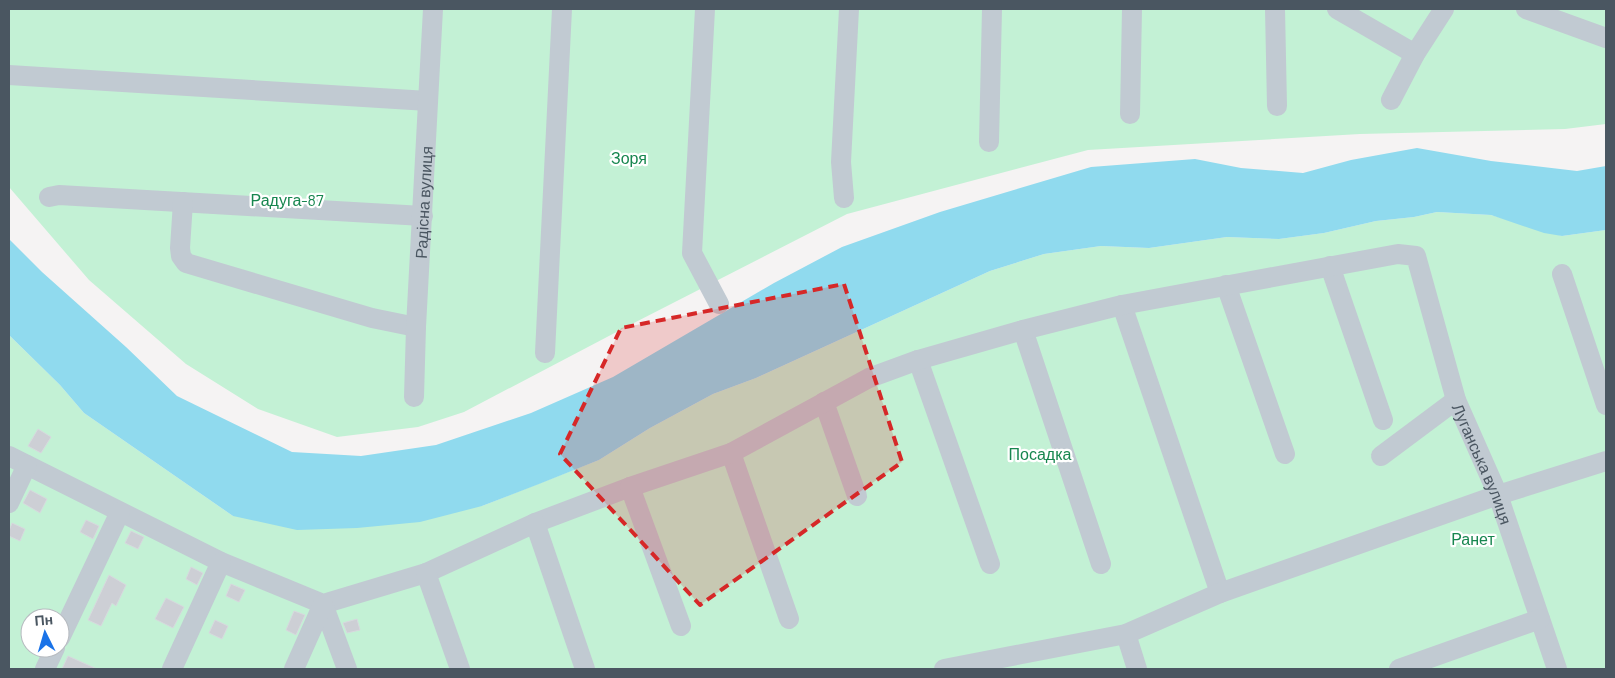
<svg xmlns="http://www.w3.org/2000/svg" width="1615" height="678" viewBox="0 0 1615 678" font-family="Barlow,sans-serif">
<rect width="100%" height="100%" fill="#f5f3f3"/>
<path fill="#c3f1d5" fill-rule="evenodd" d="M9,9H1606V124L1565,129L1360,134L1088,150L847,214L626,327L464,412L418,427L337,437L258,409L186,364L89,280L9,187Z
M1437,212L1491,215L1562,236L1606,230V669H9V335L60,385L84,413L233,516L482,506L599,460L650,428L713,394L756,378L990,271L1044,254L1101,246L1149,248L1227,237L1279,239L1324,233L1376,221L1414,217ZM30,618H60V648H30Z"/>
<path fill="#90daee" d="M1417,148L1491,161L1577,171L1606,166V230L1562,236L1544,233L1491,215L1437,212L1414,217L1376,221L1324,233L1279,239L1227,237L1149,248L1101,246L1044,254L990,271L756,378L713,394L650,428L599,460L539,484L482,506L420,522L357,528L297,530L233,516L84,413L60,385L9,335V239L42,272L126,347L177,396L292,452L361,456L436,445L531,413L613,377L774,283L842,247L940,212L1091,167L1195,159L1241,168L1303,173L1351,160Z"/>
<path fill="#cdcfd5" stroke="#d7d9de" d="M38,429L51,437L41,453L28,446Z
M30,490L47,499L40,513L23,503Z
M86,520L99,526L93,539L80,532Z
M12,523L25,529L20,541L9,536V531Z
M131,531L144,537L138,549L125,543Z
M191,567L203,573L197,585L186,579Z
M109,575L126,585L116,606L112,603L101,626L88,620Z
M231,584L245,590L239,602L226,596Z
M166,598L184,607L173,628L155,619Z
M294,611L305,615L296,635L286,630Z
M357,619L360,630L347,633L343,623Z
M215,620L228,626L222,639L209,633Z
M68,656L97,669H62Z"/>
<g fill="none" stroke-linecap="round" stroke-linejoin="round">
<g stroke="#c1cad2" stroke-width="20">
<path d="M705,9L692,253L719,304"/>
<path d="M1275,9L1277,106"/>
<path d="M1337,9L1415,54"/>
<path d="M1526,9L1606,38"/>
<path d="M9,75L428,101"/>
<path d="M1391,100L1415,54L1444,9"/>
<path d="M1130,114L1132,9"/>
<path d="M989,142L992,9"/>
<path d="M49,197L59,195L423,216"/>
<path d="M844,198L841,162L849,9"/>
<path d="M183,202L180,248L181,256L186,263L372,318L416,327"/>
<path d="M1330,266L1383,420"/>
<path d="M1562,274L1606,405"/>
<path d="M1226,285L1285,454"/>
<path d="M1122,305L1220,593"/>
<path d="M1023,330L1101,564"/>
<path d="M545,353L562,9"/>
<path d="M918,360L990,564"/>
<path id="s1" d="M414,397L416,327L433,9"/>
<path d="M824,402L857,496"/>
<path d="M731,453L789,619"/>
<path id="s2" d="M9,456L221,562L323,604L426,573L535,523L630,487L731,453L869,378L918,360L1023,330L1122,305L1398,254L1416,256L1456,400L1498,495L1557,669"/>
<path d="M1381,456L1456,400"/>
<path d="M630,487L681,626"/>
<path d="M9,503L27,465"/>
<path d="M535,523L585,669"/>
<path d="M426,573L460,669"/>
<path d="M323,604L347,669"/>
<path d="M1126,634L1137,669"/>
<path d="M60,638L120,512"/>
<path d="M45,669L55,648"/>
<path d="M172,669L221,562"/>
<path d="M294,669L323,604"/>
<path d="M944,669L1126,634L1220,593L1498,495L1606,461"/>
<path d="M1399,669L1540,619"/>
</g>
</g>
<path fill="#d62828" fill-opacity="0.2" stroke="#d62828" stroke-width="4" stroke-dasharray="10 6" stroke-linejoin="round" d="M844,284L902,462L700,605L560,454L621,328Z"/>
<g text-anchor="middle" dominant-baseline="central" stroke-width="4.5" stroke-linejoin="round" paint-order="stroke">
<g font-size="16" fill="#17864f" stroke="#fff">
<text x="629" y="157">Зоря</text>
<text x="287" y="199">Радуга-87</text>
<text x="1040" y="453">Посадка</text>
<text x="1473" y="538">Ранет</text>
</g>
<g font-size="16" fill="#4a5661" stroke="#fff">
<text stroke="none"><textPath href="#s1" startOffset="195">Радісна вулиця</textPath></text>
<text stroke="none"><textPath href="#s2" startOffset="1721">Луганська вулиця</textPath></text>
</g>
</g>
<rect width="1615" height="678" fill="none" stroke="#4a5661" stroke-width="20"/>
<g transform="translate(45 633) rotate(355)"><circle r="24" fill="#ffffff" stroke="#b7bbc0"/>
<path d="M0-4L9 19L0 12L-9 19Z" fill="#1a73e8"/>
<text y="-8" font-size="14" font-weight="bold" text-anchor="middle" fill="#4a5661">Пн</text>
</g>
</svg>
